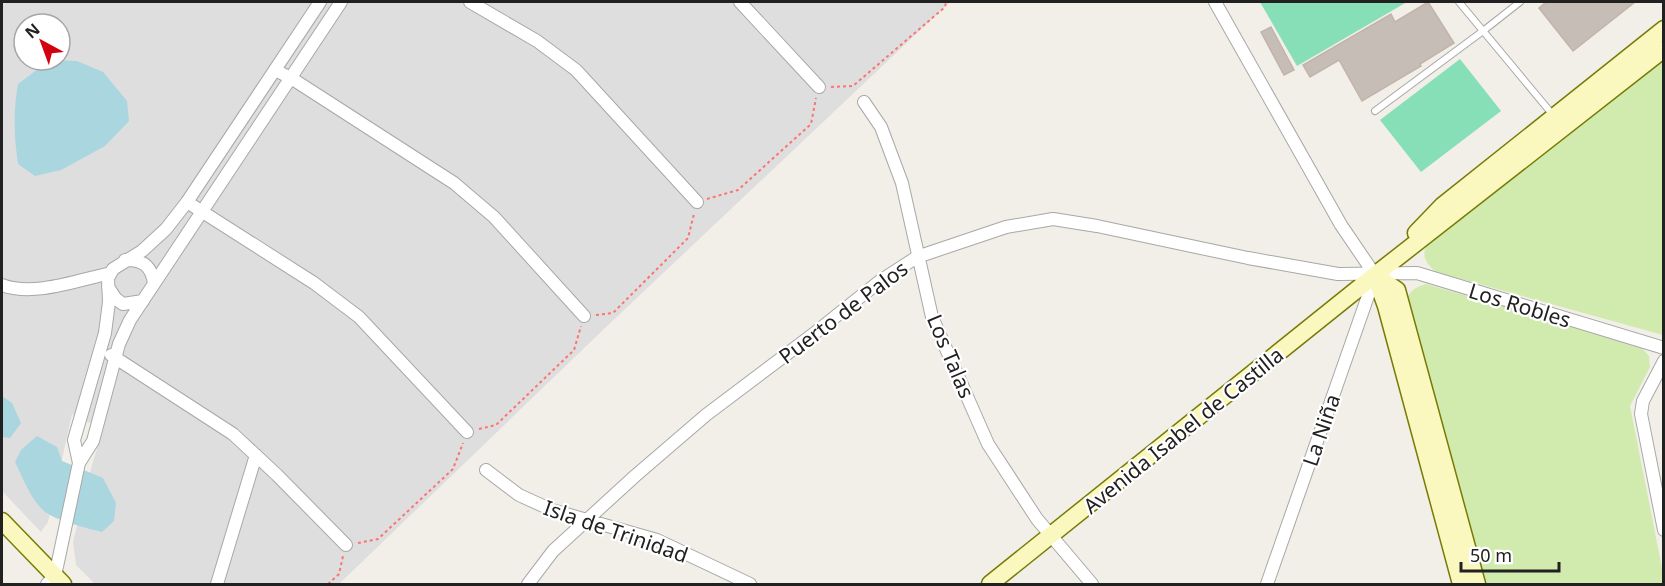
<svg xmlns="http://www.w3.org/2000/svg" width="1665" height="586" viewBox="0 0 1665 586" font-family="'Noto Sans',sans-serif">
<rect width="100%" height="100%" fill="#f2eee8"/>
<path fill="#dfdede" fill-rule="evenodd" d="M2,2H950L605,328L339,584H95L76,565L73,542L92,465L104,427L80,420L72,414L48,522L41,532L2,491ZM24,24H60V60H24Z"/>
<path fill="#d1ebaf" d="M1663,56V335L1436,272C1424,262 1420,253 1430,241Z
M1426,284L1641,347L1649,356L1650,367L1630,406L1663,573V584H1483L1407,298C1412,289 1416,287 1426,284Z"/>
<path fill="#87dfb7" d="M1260,2H1407L1297,66Z
M1460,59L1501,111L1421,172L1380,120Z"/>
<path fill="#a9d6df" d="M50,60L77,61L103,72L127,101L129,121L105,146L61,170L35,176L18,164C14,136 13,112 18,84Z
M2,396L12,403L21,423L10,438L2,437Z
M37,436L57,447L62,461L103,478L116,503L114,521L102,532C89,529 54,520 44,511C31,500 23,478 15,462L21,450Z"/>
<path fill="#c6bdb7" stroke="#c3b4aa" stroke-width="1.5" d="M1428,2L1454,43L1420,64L1421,66L1362,101L1339,60L1310,77L1303,65L1391,14L1395,22Z
M1546,2H1635L1573,51L1539,8Z
M1271,27L1294,70L1284,75L1261,32Z"/>
<g fill="none" stroke-linecap="round" stroke-linejoin="round">
<defs>
<path id="lane" d="M1459,2L1553,115
M1375,111L1483,31L1520,2"/>
<path id="street" d="M470,2L537,41L576,70L697,202
M740,2L819,87
M1215,2L1341,225L1375,275
M275,70L291,78L454,183L494,217L584,316
M864,102L881,127L902,183L932,317L988,444L1037,519L1092,584
M187,202L314,283L359,317L467,432
M125,260C143,259 152,267 154,284
M2,285C34,297 78,280 111,273
M108,287L116,299L123,304L143,301
M111,355L233,434L277,475L346,545
M1664,361L1643,401L1641,414L1664,530
M79,463L74,440L105,333L109,302L108,278L113,269L142,251L166,229L187,202L320,2
M486,470L519,495L552,510L657,540L750,584
M47,584L55,576L79,463L93,441L119,344L130,320L341,2
M217,584L256,455
M528,584L553,551L635,476L706,415L816,332L880,281L917,257L1006,227L1053,219L1097,226L1248,258L1338,274L1417,273L1664,348
M1267,584L1375,276"/>
<path id="secondary" d="M1416,233L1442,206L1664,29
M1375,275L1397,290L1477,584
M1375,275L1386,306L1461,584
M2,521L63,584
M990,584L1375,275L1664,49"/>
</defs>
<use href="#lane" stroke="#a8a8a8" stroke-width="8"/>
<use href="#street" stroke="#a8a8a8" stroke-width="14"/>
<use href="#secondary" stroke="#777b05" stroke-width="19"/>
<path stroke="#fa7571" stroke-width="2" stroke-dasharray="3 3" stroke-linecap="butt" d="M831,87L853,86L945,7L946,2
M707,199L738,190L811,124L816,98
M596,315L613,313L688,238L694,214
M479,429L496,425L574,350L581,326
M358,543L378,539L453,469L463,443
M328,584L339,574L343,556"/>
<use href="#lane" stroke="#fff" stroke-width="6"/>
<use href="#street" stroke="#fff" stroke-width="12"/>
<use href="#secondary" stroke="#faf8be" stroke-width="16"/>
</g>
<g text-anchor="middle" dominant-baseline="central" stroke-width="4.5" stroke-linejoin="round" paint-order="stroke">
<g font-size="21" fill="#212121" stroke="#fff">
<text transform="translate(1520 305) rotate(17)">Los Robles</text>
<text transform="translate(843 312) rotate(-37)">Puerto de Palos</text>
<text transform="translate(951 356) rotate(67)">Los Talas</text>
<text transform="translate(1183 430) rotate(-39)">Avenida Isabel de Castilla</text>
<text transform="translate(1321 430) rotate(-71)">La Niña</text>
<text transform="translate(616 531) rotate(19)">Isla de Trinidad</text>
</g>
</g>
<rect width="1665" height="586" fill="none" stroke="#212121" stroke-width="6"/>
<g transform="translate(42 42) rotate(319)"><circle r="28" fill="#ffffff" stroke="#a6a6a6" stroke-width="1.5"/>
<path d="M0-4.5L10 22L0 15L-10 22Z" fill="#d20110"/>
<text y="-9" font-size="16" font-weight="bold" text-anchor="middle" fill="#212121">N</text>
</g>
<path d="M1461 562v9h98v-9" fill="none" stroke="#212121" stroke-width="3"/>
<text x="1470" y="562" font-size="18" fill="#212121" stroke="#ffffff" stroke-width="4.5" paint-order="stroke">50 m</text>
</svg>
